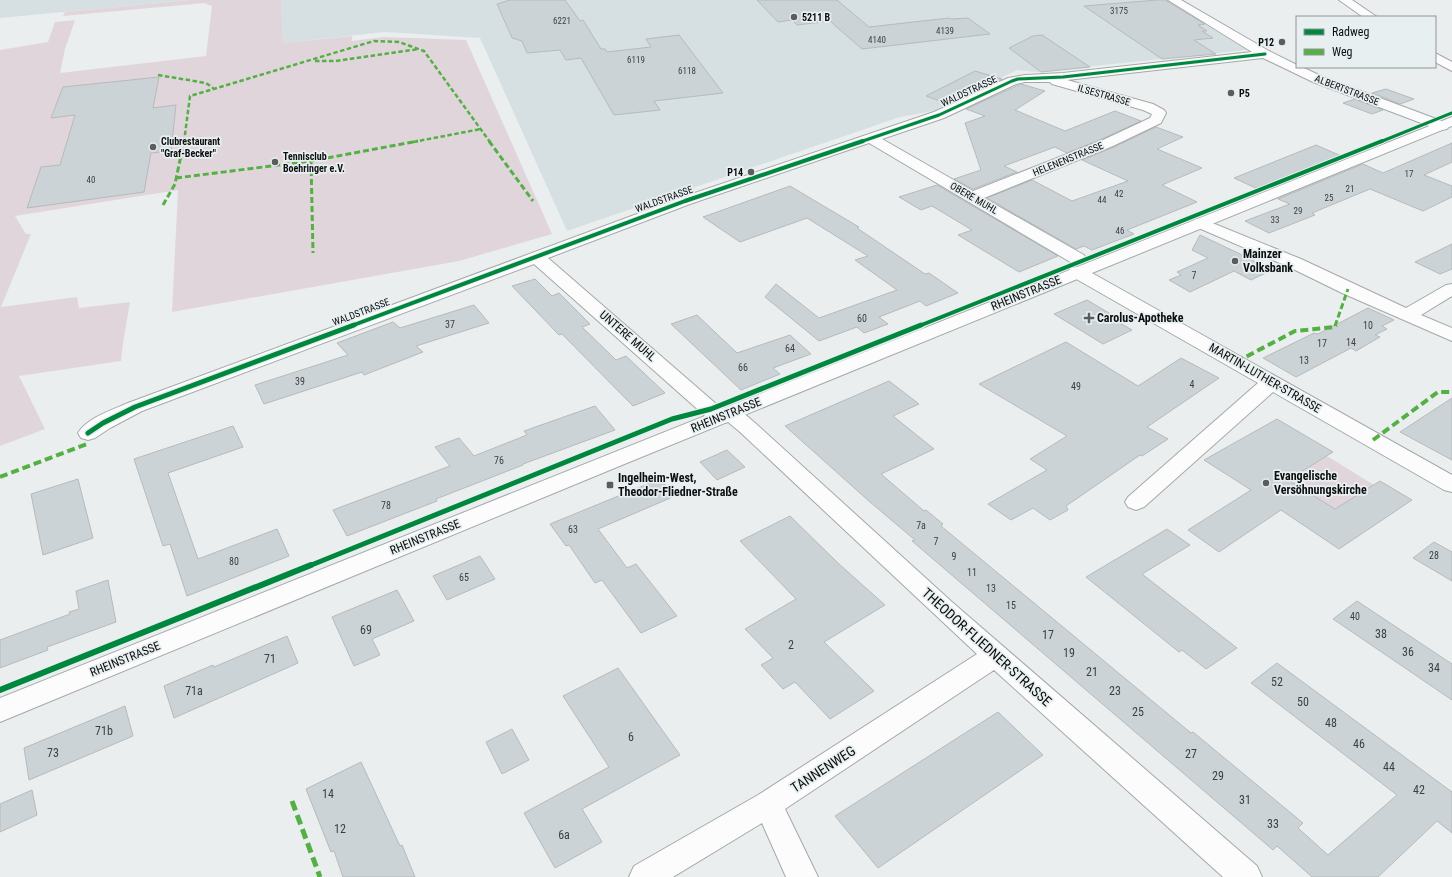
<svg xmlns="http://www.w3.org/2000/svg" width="1452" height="877" viewBox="0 0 1452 877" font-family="'Roboto Condensed',sans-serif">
<rect width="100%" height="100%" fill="#eaeeef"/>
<path fill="#d6e0e3" d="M0,0H191L0,18Z
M281,0H1165L1247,50L1037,72L1017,70L933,111L900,117L567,231L480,38L385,32L283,43Z"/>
<path fill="#e1d5dc" d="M191,0H281L283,43L352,36V41L384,37L466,40L552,234L459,261L172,312L178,190L15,216L26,234H31L1,307L77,297L79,308L130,302L123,343L121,361L19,376L45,429L0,446V50L48,42L55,22L75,20L65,49L60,73L206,56L212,6L204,3L63,16L65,12Z
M1327,456L1374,485L1335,509L1288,480Z"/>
<path fill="#cbd3d6" stroke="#b7babb" d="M510,0H565L580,21L583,20L601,49H605L607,52L651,47L646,39L679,35L723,93L654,101L660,110L614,115L581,58L566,60L560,50L527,53L522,41L512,38L497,4Z
M757,0H837L869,27L949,18L951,19L968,18L990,34L862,49L830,21L797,25L792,20L778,22Z
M1157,0H1165L1205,24L1198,25L1207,31H1202L1213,38L1194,40L1216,54L1162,59L1084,6Z
M1042,35L1090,67L1041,72L1009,48L1033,36Z
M975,71L1002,79L948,104L926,96Z
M159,77L153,108L176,105L171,151L151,153L144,192L27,208L41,167L60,165L75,115L51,118L63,87Z
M1021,84L1045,91L1015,110L1065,131L1115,111L1141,121L1102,139L1067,153L1055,147L1004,166L1017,172L973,189L954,179L981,170L965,123L985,116L966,109Z
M1386,89L1414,99L1400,104L1372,93Z
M1355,99L1383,110L1372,114L1343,103Z
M1156,127L1183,137L1157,149L1202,168L1162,185L1197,202L1127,230L1134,234L1092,250L1084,246L1076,249L987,198L1032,180L1072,201L1128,181L1082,160L1114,147Z
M1452,143V162L1424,175L1452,186V197L1423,211L1370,189L1312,213L1315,215L1269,233L1245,221L1290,204L1278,199L1363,164L1383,173Z
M1316,145L1346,158L1262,191L1234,178Z
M937,185L1058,256L1019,272L958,235L972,230L932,206L921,210L899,197Z
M790,186L859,227L857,228L925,274L929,273L958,293L926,306L920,301L879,317L888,324L864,333L857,327L819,341L765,297L776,284L819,318L897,290L855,260L868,256L807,218L740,242L703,217Z
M1200,235L1238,253L1272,270L1251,280L1234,271L1190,292L1169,280L1181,275L1177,272L1208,258L1192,250Z
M1452,244V269L1440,274L1415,262Z
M535,279L552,296L559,293L590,324L582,327L616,360L626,356L665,393L633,406L562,334L559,335L512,286Z
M1087,300L1124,322L1120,323L1132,330L1103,344L1054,314Z
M474,305L489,323L416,346L423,352L364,375L362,372L264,404L255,385L348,355L337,343L393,322L400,328Z
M1368,308L1394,320L1382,326L1387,329L1375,335L1380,337L1356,351L1351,348L1296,377L1263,358L1314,333L1318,334Z
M697,315L737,353L790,335L811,354L773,368L780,374L741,390L671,324Z
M1066,342L1138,386L1181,358L1219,378L1147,427L1168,439L1142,456L1140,455L1066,506L1068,510L1050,520L1033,508L1011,520L988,504L1047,470L1030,459L1067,436L979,384Z
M889,381L919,404L893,416L934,449L881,474L924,511L926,510L943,524L941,526L1191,733L1193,732L1303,823L1298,828L1328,855L1397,795L1251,683L1277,663L1452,792V833L1437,821L1378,877H1312L1277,846L1273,850L912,541L915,540L870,502L785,426Z
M1452,398V460L1400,432Z
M595,406L615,430L523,464V465L436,499L437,501L347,536L333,510L450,466L435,447L459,438L474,456L527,435L524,431Z
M1277,419L1333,452L1288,480L1335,509L1380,481L1412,500L1339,549L1281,510L1219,552L1188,530L1251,490L1204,460Z
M233,426L243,447L168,473L198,559L277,529L289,556L187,596L170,544L163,546L134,459Z
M727,450L745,467L717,480L700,462Z
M78,479L93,538L43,555L31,494Z
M660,479L675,496L598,529L627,568L636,564L677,616L641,633L602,580L595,583L569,545L566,546L550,524Z
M790,516L839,564L885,605L824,642L874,691L830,719L795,682L783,689L761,665L773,658L745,629L796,599L740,541Z
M1167,529L1190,545L1142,574L1237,648L1206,669L1182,650L1179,652L1086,577Z
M1434,542L1452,552V581L1413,558Z
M480,556L495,579L447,600L433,576Z
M108,580L116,622L47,647L48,650L0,668V640L70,614L69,612L79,609L76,591Z
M397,590L414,621L372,639L380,655L354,666L332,617Z
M1357,601L1452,664V700L1333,619Z
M287,636L298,663L174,718L164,686L213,665L214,667Z
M618,668L680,755L582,809L602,842L555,868L524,813L609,767L563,696Z
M125,706L133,736L29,780L24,748Z
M998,712L1043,755L878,868L835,816Z
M512,729L529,760L502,774L486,742Z
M361,762L400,846L402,845L415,877H343L334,851L331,852L306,789Z
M32,790L37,815L0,832V804Z"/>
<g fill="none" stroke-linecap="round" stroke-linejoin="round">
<defs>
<path id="street" d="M1168,0H1181L1269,51L1297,65V67H1302L1321,76L1447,123L1449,126L1447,129L1442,130L1437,129L1313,82L1263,58L1067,80L1153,104L1164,110L1166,113L1161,123L1113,146L984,198L1084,255L1086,259L1084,263L1078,264L1072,263L869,143L690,204L548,258L722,409C735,403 744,414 754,422L952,602L1257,866L1262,877H1223L994,670L785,809L818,877H786L762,823L673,877H629L634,866L758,795L977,654L740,432L728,422L720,424L713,423L534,264L142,411L110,428L95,438L88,440L81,438L78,433C87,418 112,410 128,403L680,198L934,112L1008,78L1025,75L1063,73L1252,52ZM1025,82H1050L1052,84L1143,110L1152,114L1150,118L1103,140L973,191L882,139L944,118L1016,84Z
M1339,0H1352L1377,17H1363Z
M1435,53L1452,62V71L1435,62Z
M1200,218L1301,259L1406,308L1446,285L1452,284V296L1421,315L1452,328V341L1342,293L1289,267L1194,226L1192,223L1194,220Z
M1077,267L1083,268L1452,475V492L1444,490L1273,392L1144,507L1136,510L1128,507L1125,502L1128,497L1258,383L1071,276L1068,272L1071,268Z"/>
<path id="secondary" d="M1452,117V126L622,465L0,722V698Z"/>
</defs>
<use href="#street" stroke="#a5a8a9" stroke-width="2"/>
<use href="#secondary" stroke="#a5a8a9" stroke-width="2"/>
<use href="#street" fill="#fcfcfd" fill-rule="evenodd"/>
<use href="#secondary" fill="#fcfcfd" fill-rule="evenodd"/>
<path stroke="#54b044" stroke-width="2.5" stroke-dasharray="4.5 2.5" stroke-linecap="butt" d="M315,61H336L419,49
M158,75L206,83L213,88
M184,142L190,96L374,41L399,42L424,51L490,142
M413,142L481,129"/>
<path stroke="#54b044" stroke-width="3" stroke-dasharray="6 3" stroke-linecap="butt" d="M489,141L533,201
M311,161L313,253
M176,178L311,161L418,141
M163,205L175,184L184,141
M1335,326L1348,289"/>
<path stroke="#54b044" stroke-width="4" stroke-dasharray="8 4" stroke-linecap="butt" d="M1236,362L1295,331L1335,327L1336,325
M1373,440L1438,392H1452
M0,477L87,444"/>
<path stroke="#54b044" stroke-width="5" stroke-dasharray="10 5" stroke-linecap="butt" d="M292,801L320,877"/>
<defs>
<path id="cycleway-far3" d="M860,142L939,115L1012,81L1018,79L1063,77L1265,54
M1380,142L1452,113"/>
<path id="cycleway-far2" d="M351,326L685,201L863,141
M919,326L1382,141"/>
<path id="cycleway-far1" d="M88,433L103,423L135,407L354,325
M309,566L672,419L711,409L921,325"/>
<path id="cycleway" d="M0,690L311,565"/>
</defs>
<use href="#cycleway-far3" stroke="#e8eff1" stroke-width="4.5"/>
<use href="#cycleway-far2" stroke="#e8eff1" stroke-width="6"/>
<use href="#cycleway-far1" stroke="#e8eff1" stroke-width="8"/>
<use href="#cycleway" stroke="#e8eff1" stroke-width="9"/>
<use href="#cycleway-far3" stroke="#00873e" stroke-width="3"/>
<use href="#cycleway-far2" stroke="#00873e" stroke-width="4"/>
<use href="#cycleway-far1" stroke="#00873e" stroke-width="5"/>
<use href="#cycleway" stroke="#00873e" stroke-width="6"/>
</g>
<g fill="#5a5c5d" stroke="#e8eff1" stroke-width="1.5">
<circle cx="794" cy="17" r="4"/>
<circle cx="1282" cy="42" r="4"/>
<circle cx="1231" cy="93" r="4"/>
<circle cx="153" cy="147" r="4"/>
<circle cx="275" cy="162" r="4"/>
<circle cx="751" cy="172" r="4"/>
<circle cx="1235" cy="261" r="4"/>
<path d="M1087 312h4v4h4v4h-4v4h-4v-4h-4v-4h4z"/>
<circle cx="1266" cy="483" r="4"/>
<rect x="606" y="481" width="8" height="8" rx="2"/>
</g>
<g text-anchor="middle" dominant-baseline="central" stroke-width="3.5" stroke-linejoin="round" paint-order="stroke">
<g font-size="9" fill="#3c3f41">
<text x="1119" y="11">3175</text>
<text x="562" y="21">6221</text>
<text x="945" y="31">4139</text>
<text x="877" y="40">4140</text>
<text x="636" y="60">6119</text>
<text x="687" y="71">6118</text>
<text x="1409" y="174">17</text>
<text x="91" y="180">40</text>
<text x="1350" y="189">21</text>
<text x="1119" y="194">42</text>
<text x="1329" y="198">25</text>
<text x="1102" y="200">44</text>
<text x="1298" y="211">29</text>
<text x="1275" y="220">33</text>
<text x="1120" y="231">46</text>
</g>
<g font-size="10" font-weight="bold" fill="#0c0e0f" stroke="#e8eff1" text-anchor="start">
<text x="802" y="17">5211 B</text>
<text x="1274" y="42" text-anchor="end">P12</text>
<text x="1239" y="93">P5</text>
<text x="161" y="141">Clubrestaurant<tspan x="161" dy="12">"Graf-Becker"</tspan></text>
<text x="283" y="156">Tennisclub<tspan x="283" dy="12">Boehringer e.V.</tspan></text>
<text x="743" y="172" text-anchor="end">P14</text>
</g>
<g font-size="10" fill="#0c0e0f" stroke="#e8eff1">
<text transform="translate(1347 90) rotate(21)">ALBERTSTRASSE</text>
<text transform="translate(969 91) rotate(-25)">WALDSTRASSE</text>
<text transform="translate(1104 95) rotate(16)">ILSESTRASSE</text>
<text transform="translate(1068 159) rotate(-22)">HELENENSTRASSE</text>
<text transform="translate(974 198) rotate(30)">OBERE MUHL</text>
<text transform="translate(664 199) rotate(-20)">WALDSTRASSE</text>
<text transform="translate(361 312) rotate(-21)">WALDSTRASSE</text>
</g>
<g font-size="10" fill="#3c3f41">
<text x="1194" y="275">7</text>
<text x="862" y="318">60</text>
<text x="450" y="324">37</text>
<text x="1368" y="325">10</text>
<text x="1351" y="342">14</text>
<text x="1322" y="343">17</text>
<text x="790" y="348">64</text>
<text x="1304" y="360">13</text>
<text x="743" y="367">66</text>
<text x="300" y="381">39</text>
<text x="1192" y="384">4</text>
<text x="1076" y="386">49</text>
<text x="499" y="460">76</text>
<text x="386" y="505">78</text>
<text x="921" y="525">7a</text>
<text x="573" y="529">63</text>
<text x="936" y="541">7</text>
<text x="1434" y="555">28</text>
<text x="954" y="556">9</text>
<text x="234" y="561">80</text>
<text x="972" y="572">11</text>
<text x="464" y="577">65</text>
<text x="991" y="588">13</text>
<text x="1011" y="605">15</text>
<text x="1355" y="616">40</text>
</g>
<g font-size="12" font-weight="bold" fill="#0c0e0f" stroke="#e8eff1" text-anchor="start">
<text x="1243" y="254">Mainzer<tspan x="1243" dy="14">Volksbank</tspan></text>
<text x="1097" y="318">Carolus-Apotheke</text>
<text x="1274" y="476">Evangelische<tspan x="1274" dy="14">Versöhnungskirche</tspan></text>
<text x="618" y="478">Ingelheim-West,<tspan x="618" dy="14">Theodor-Fliedner-Straße</tspan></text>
</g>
<g font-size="12" fill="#0c0e0f" stroke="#e8eff1">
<text transform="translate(1026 293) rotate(-22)">RHEINSTRASSE</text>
<text transform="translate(628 336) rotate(41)">UNTERE MUHL</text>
<text transform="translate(1265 378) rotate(30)">MARTIN-LUTHER-STRASSE</text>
<text transform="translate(726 415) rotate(-22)">RHEINSTRASSE</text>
<text transform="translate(425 537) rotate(-22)">RHEINSTRASSE</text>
<text transform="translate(125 659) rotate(-22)">RHEINSTRASSE</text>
</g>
<g font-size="12" fill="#3c3f41">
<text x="366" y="630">69</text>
<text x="1381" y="634">38</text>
<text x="1048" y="635">17</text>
<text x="791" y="645">2</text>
<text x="1408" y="652">36</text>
<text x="1069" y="653">19</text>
<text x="270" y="659">71</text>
<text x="1434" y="668">34</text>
<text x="1092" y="672">21</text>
<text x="1277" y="682">52</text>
<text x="194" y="691">71a</text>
<text x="1115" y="691">23</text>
<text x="1303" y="702">50</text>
<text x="1138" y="712">25</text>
<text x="1331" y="723">48</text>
<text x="104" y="731">71b</text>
<text x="631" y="737">6</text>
<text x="1359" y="744">46</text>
<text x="53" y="753">73</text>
<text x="1191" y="754">27</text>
<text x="1389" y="767">44</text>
<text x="1218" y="776">29</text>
<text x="1419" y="790">42</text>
<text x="328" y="794">14</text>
<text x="1245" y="800">31</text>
<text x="1273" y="824">33</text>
<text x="340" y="829">12</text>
<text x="564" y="835">6a</text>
</g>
<g font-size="14" fill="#0c0e0f" stroke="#e8eff1">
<text transform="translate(987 647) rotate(42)">THEODOR-FLIEDNER-STRASSE</text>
<text transform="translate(823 769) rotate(-33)">TANNENWEG</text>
</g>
</g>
<rect x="1296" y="16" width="140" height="52" fill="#e8eff1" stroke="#909597"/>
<rect x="1304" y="29" width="20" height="6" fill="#00873e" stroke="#909597"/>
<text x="1332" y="36" font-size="12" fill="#0c0e0f">Radweg</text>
<rect x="1304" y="49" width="20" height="6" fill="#54b044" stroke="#909597"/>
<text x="1332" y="56" font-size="12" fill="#0c0e0f">Weg</text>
</svg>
